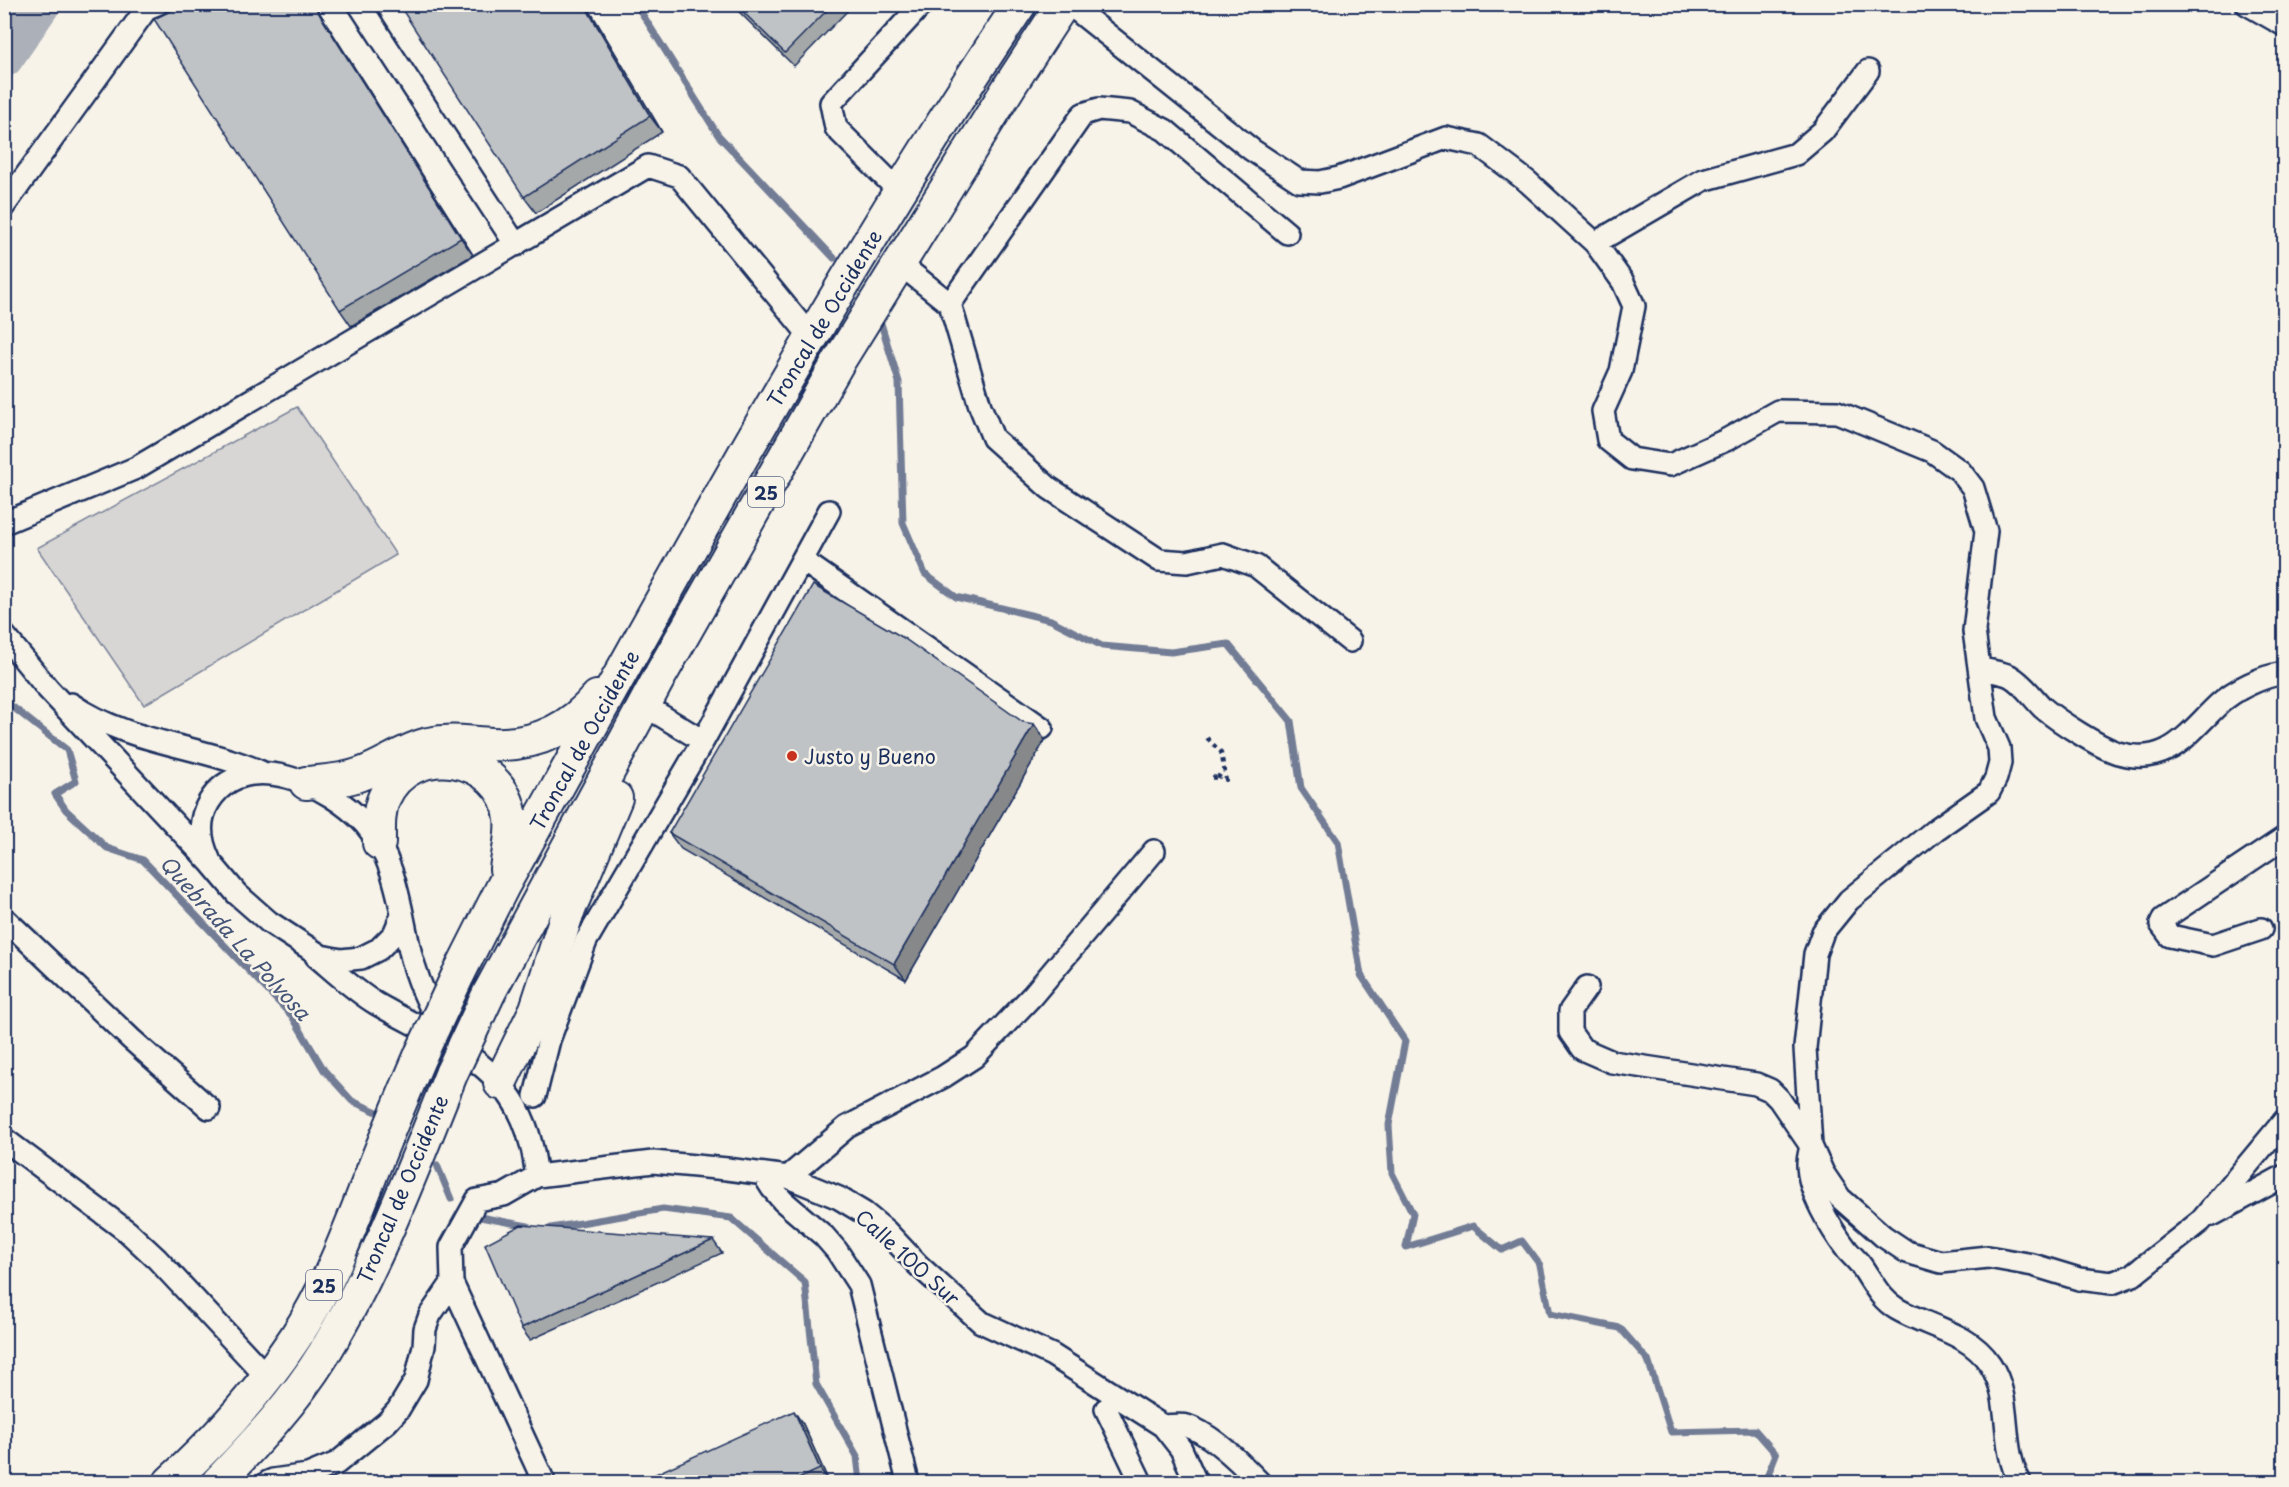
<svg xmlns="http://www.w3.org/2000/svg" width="2289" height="1487" viewBox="0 0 2289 1487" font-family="'Playpen Sans',sans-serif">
<rect width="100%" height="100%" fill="#f7f3e8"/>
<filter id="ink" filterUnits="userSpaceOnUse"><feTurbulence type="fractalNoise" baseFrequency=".0167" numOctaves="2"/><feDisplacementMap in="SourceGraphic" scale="12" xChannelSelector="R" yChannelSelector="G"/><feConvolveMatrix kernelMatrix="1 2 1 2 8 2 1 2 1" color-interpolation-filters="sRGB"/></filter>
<g filter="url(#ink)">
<path fill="#d7d6d4" stroke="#798299" stroke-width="1.5" d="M297,407L396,555L144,705L37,548Z"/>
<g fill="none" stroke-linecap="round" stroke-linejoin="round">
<path stroke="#727c95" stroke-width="7" d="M636,4L718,135L834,258
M879,317L899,382L903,523L925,574L956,597L1051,620L1102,646L1171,652L1228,644L1291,721L1301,788L1338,842L1361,975L1405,1041L1389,1125L1392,1173L1413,1214L1406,1247L1473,1226L1502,1250L1522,1241L1540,1265L1550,1314L1620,1328L1648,1360L1671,1432L1755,1430L1776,1454L1765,1482
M4,700L67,750L76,781L55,794L66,810L107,848L143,860L292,1016L324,1070L352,1101L377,1112
M437,1165L451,1199
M480,1217L528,1226
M551,1228L663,1209L731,1218L805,1282L816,1384L857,1456L860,1482"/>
<path stroke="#acb0b9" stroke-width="39" d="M4,58L41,4"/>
<defs>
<path id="minor" d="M359,4L516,245
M1069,4L1252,150L1299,181L1320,182L1339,178L1446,138L1479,145L1528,182L1595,243L1623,282L1634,306L1621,371L1603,411L1608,440L1632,459L1670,465L1726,440L1778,411L1837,412L1932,451L1960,471L1973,488L1986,531L1974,631L1986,718L1999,748L2000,763L1996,778L1989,792L1935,830L1849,900L1823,932L1815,954L1805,1048L1811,1146L1823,1173L1840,1198L1883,1236L1907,1252L1941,1262L1988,1257L2033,1265L2079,1279L2112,1283L2133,1275L2201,1221L2284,1121
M2247,4L2284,25
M900,192L836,128L831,103L922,4
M4,206L147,8L157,4
M1595,243L1703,180L1796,154L1823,131L1868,71
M900,264L950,304L980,406L993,438L1049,488L1159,560L1187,562L1223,554L1256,566L1350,641
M950,304L1083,114L1099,109L1130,112L1165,130L1287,233
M4,523L136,468L648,166L679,176L810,336
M802,560L1042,728
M4,635L48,689L210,862L237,894L269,922L321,956L341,960L361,958L379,949L394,934L402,915
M1979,668C1989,671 2001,672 2010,676C2024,684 2032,697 2043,708C2058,721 2099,747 2118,753C2168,767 2187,734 2219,704C2235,689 2263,676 2284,673
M71,704C127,743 200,745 261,772
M657,713L703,741L829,511
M209,859C200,840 198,820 209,802C244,745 330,785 365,824C398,862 400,912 412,959C421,990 433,1014 449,1042
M4,918L131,1039L209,1108
M2261,929L2213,945L2170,936L2161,924L2163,919L2284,838
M316,956C335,972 355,991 377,1004C441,1041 512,1063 531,1144C534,1154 535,1165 537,1176
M1587,987L1570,1011V1032L1582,1049L1612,1062L1756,1084L1770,1090L1779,1099L1811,1146C1810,1151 1808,1158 1808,1164C1808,1191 1831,1229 1847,1250C1852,1256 1858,1261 1862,1267C1873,1283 1880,1299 1897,1309C1928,1327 1969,1332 1990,1364C2014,1400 1999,1445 2020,1482
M535,1096L549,1040L586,941L703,741
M4,1139L128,1232L157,1259L267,1377
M763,1174L772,1188L783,1201L824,1236L837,1251L859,1285L908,1482
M788,1177L847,1127L943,1077L974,1057L1032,996L1154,851
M2212,1215L2284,1176
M1106,1409L1141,1482
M1163,1426C1171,1426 1181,1424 1187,1426C1212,1434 1242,1464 1259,1482
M268,1482L273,1480L308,1475L337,1463L387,1422L398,1410L416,1380L424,1346L425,1329L430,1315L452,1283
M544,1482L452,1283L451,1247L477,1200L504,1195L537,1176L653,1162L727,1169L788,1177L839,1198L864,1213L886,1231L918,1265L981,1322L1052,1355L1163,1426L1181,1449L1196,1482"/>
<path id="highway" d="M306,783C324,781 343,781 361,774C384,766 404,750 428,744C452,739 469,743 492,744C535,746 570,729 597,697
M379,843C379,827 378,812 384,798C411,738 503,754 511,818C513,834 508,853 506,869
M458,975L503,886C668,588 830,288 1020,4
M489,993L661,674L839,361L1011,84L1063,4
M500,1083L536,1009L566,917L616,798
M170,1482C217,1439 260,1391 295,1338C327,1290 348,1233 369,1180C385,1138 403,1096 421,1054
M218,1482C255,1443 294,1402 323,1355C377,1267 413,1168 452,1072"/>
</defs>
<use href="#minor" stroke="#1b2f5e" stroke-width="26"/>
<use href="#highway" stroke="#1b2f5e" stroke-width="36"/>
<path stroke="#1b2f5e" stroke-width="4" stroke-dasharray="4.5 4.5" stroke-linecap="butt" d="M1207,738L1221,752L1226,780L1214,774V782"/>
<use href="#minor" stroke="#f7f3e8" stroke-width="21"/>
<use href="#highway" stroke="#f7f3e8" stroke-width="32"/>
<defs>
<path id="highway-bridge" d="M421,1054L458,975
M452,1072L489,993"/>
</defs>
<use href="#highway-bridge" stroke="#1b2f5e" stroke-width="36" stroke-linecap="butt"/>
<use href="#highway-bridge" stroke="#f7f3e8" stroke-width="32"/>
</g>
<path fill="#a5a8a9" stroke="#1b2f5e" stroke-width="1.5" d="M314,4L473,255L351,326L340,310Z
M586,4L662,132L536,213L524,197Z
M731,4H854L794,66Z
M1045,740L906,980L681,849L669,833Z
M713,1240L722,1253L530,1340L521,1328Z
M803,1424L829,1482H638Z"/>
<path fill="#86888a" stroke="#1b2f5e" stroke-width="1.5" d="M313,4H314L473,255L461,238Z
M584,4H586L662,132L650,116Z
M1034,724L1045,740L906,980L894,964Z
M794,1411L803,1424L829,1482L820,1469Z"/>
<path fill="#c0c3c5" stroke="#1b2f5e" stroke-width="1.5" d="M185,4H313L461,238L340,310L154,19Z
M406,4H584L650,116L524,197L401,8Z
M735,4H833L785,53Z
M813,585L902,637L1023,722L1034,724L894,964L669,833Z
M521,1225L713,1240L521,1328L485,1244Z
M794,1411L820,1469L792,1482H638Z"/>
</g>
<circle fill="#c8321e" stroke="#f7f3e8" stroke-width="2" cx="792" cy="756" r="6"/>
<g text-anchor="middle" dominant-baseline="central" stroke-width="5" stroke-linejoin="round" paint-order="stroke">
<g fill="#f7f3e8" stroke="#5d6a87" stroke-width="1.5">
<rect x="748" y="477" width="36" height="30" rx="4.5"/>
<rect x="306" y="1270" width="36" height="30" rx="4.5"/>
</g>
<g font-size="18" font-weight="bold" fill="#1b2f5e">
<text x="766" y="492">25</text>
<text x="324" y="1285">25</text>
</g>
<g font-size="20" fill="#1b2f5e" stroke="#f7f3e8">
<text transform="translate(824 318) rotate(-59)">Troncal de Occidente</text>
<text transform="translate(584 740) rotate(-61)">Troncal de Occidente</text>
<text transform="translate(402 1189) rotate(-67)">Troncal de Occidente</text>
<text transform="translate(908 1257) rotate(42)">Calle 100 Sur</text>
</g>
<g font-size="20" fill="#1b2f5e" stroke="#f7f3e8" text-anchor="start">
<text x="804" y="756">Justo y Bueno</text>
</g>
<g font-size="21" font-style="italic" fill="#465679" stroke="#f7f3e8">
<text transform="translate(236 937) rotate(48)">Quebrada La Polvosa</text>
</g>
</g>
<rect width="2289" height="1487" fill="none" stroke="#f7f3e8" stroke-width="24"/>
<rect x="12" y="12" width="2265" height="1463" fill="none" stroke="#1b2f5e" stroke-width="2" filter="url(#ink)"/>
</svg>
